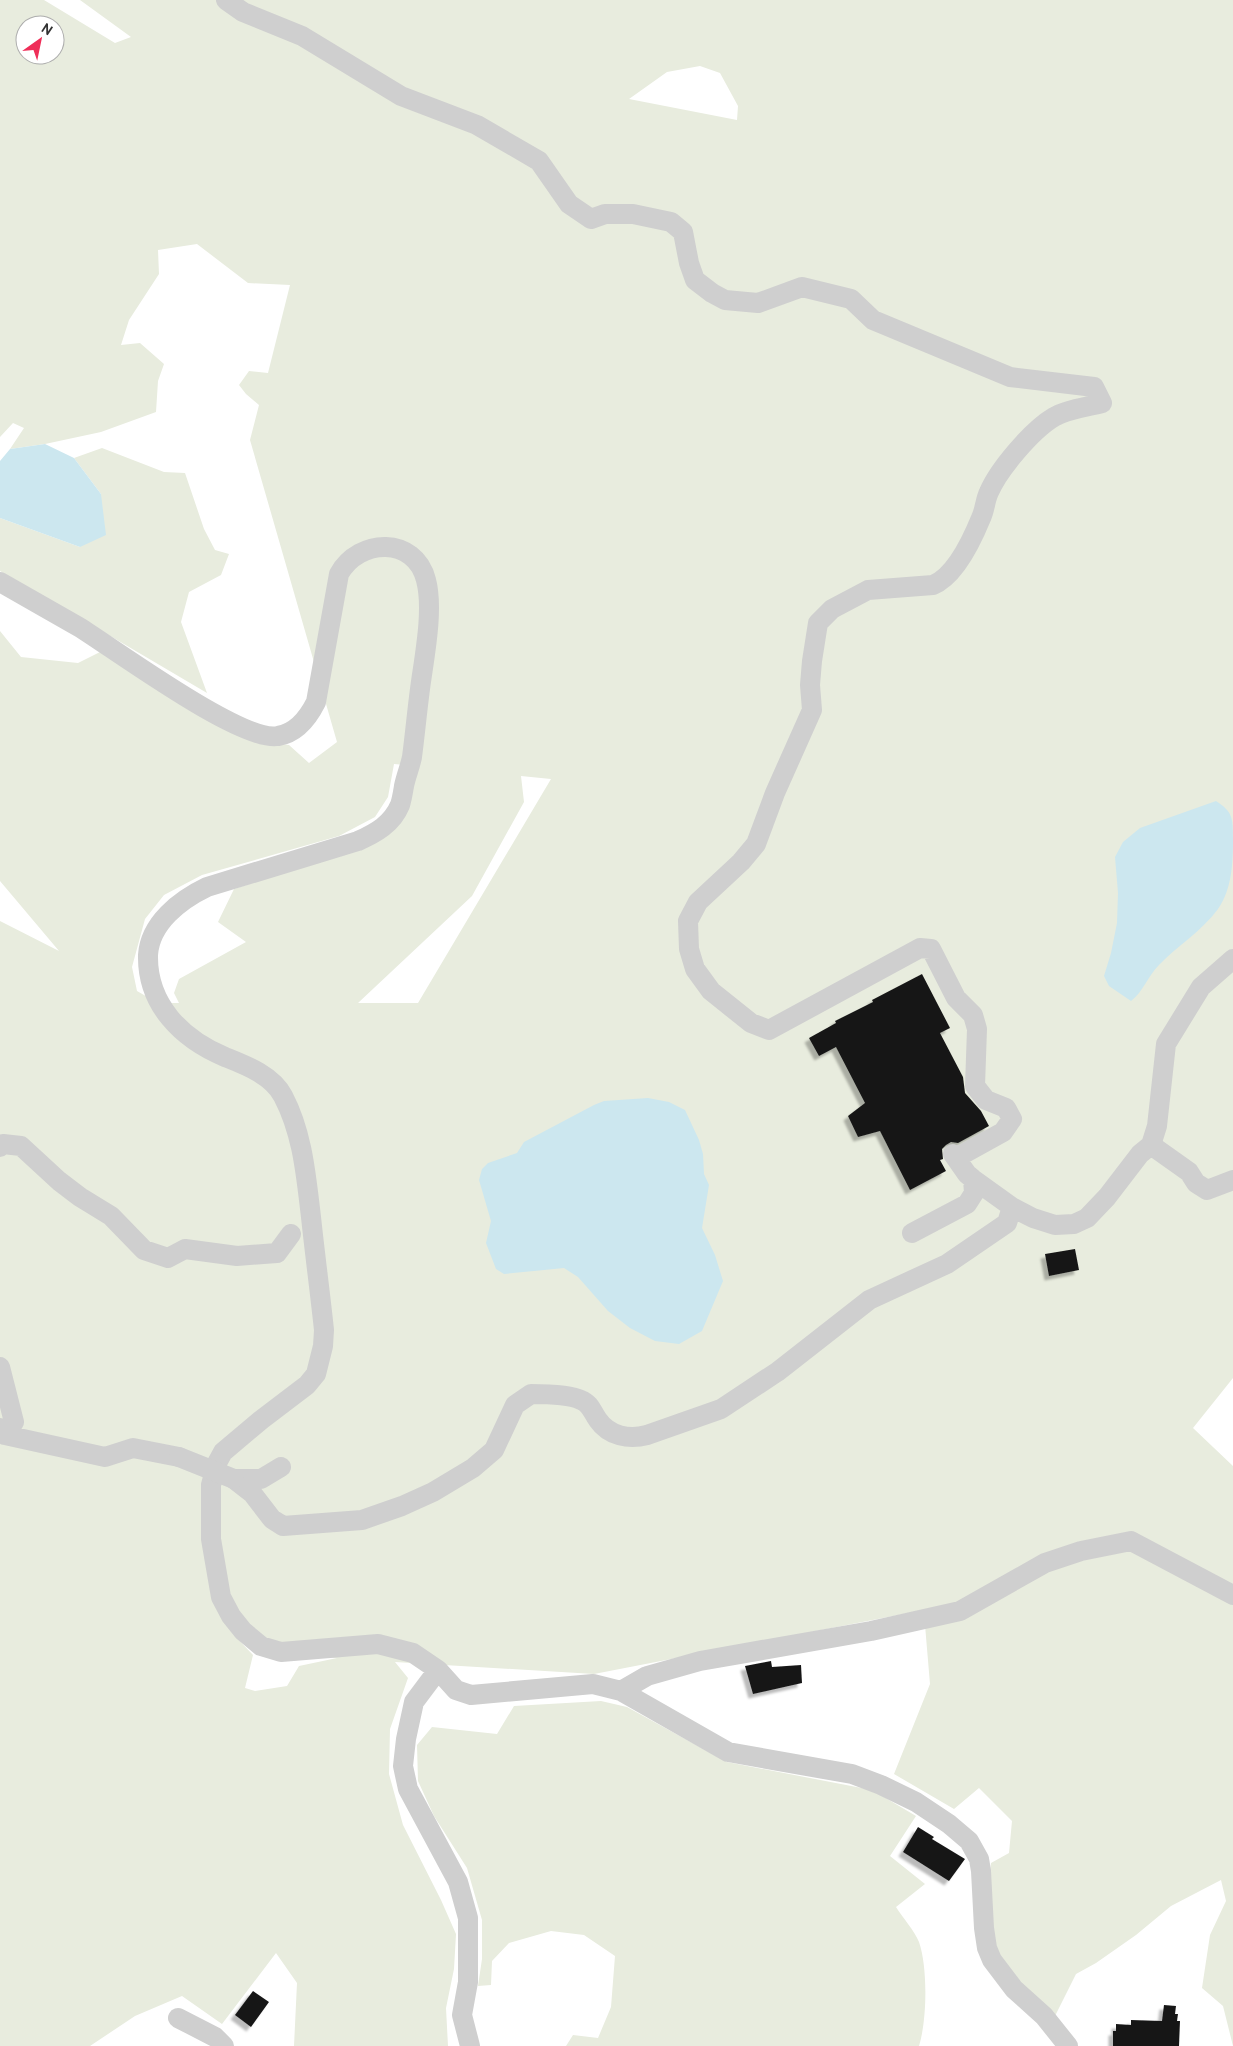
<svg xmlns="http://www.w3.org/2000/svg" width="1233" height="2046" viewBox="0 0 1233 2046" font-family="Overpass,sans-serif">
<defs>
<filter id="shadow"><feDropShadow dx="-4.5" dy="4.5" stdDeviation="1" flood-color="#0004"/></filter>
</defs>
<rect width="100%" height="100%" fill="#fff"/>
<path fill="#e8ecde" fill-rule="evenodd" d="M0,0H44L115,43L131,37L80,0H1233V1378L1193,1428L1233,1466V1587L1129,1543L1233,1600V2046L1223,2006L1202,1988L1210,1935L1226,1901L1221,1880L1171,1906L1136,1935L1096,1963L1076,1974L1055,2016L996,1962L986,1907L991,1863L1009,1853L1012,1821L979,1788L954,1809L894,1774L930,1684L925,1625L991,1597L594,1674L395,1662L408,1678L390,1729L389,1774L403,1825L441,1900L456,1934L454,1969L446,2008L448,2046H294L297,1983L276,1953L222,2024L182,1996L135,2016L90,2046H0V921L59,951L0,881V631L21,657L78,663L102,651L260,741L289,745L309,763L337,742L250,440L259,405L246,394L239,385L249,371L268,373L290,285L248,283L197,244L158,250L159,274L129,320L121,345L140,343L164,364L158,381L156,412L101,432L45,444L10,449L24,428L13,423L0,437ZM25,25H55V55H25ZM700,66L720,73L738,106L737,120L629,99L667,72ZM394,764L417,766L371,844L234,889L218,922L246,942L179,979L174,993L179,1003H158L137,991L132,967L145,919L164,895L202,875L339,836L375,817L388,797ZM521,776L551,779L418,1003H358L472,896L524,802ZM235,1636L307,1656L337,1658L299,1666L287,1686L255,1691L245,1688L253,1655Z
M102,448L164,472L185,473L204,529L215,550L229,554L221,575L189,592L181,622L207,693L0,571V518L80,547L101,494L74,458Z
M601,1701L627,1707L727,1762L872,1790L916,1816L890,1856L925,1884L896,1907C903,1918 914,1930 919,1942C928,1968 927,2020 919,2046H566L573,2035L598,2038L611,2007L615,1956L584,1935L551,1931L509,1943L492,1961L491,1985L478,1986L482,1959V1920L467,1868L434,1816L418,1781L417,1745L432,1727L497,1734L514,1706Z"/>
<path fill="#cce7ef" d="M45,444L74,458L101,494L106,535L80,547L0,518V461L10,449Z
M1216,801C1233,812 1233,818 1233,839C1233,863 1232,889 1218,909C1202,931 1177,946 1159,965C1148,976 1143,992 1131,1001L1109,986L1104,976L1111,953L1117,923L1118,893L1115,857L1123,842L1140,828Z
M648,1098L669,1102L685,1110L699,1140L703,1154L704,1174L709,1185L702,1228L715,1255L723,1281L702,1331L679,1344L655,1341L630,1328L608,1311L578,1277L564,1268L504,1274L496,1269L486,1243L491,1221L479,1180L482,1169L488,1163L517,1153L524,1142L594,1105L604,1101Z"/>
<path fill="#191919" filter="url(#shadow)" d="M922,974L950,1028L940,1033L963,1077L965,1093L981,1111L989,1126L958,1143L951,1142L946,1145L942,1149L943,1159L940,1160L946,1171L910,1190L880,1131L858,1137L848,1116L865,1103L836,1047L819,1056L809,1038L836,1023L835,1021L873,1002L872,1000Z
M1075,1249L1079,1270L1049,1276L1045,1254Z
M771,1661L772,1667L801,1665L802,1683L753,1694L745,1666Z
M918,1827L934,1837L932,1839L965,1859L949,1881L903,1852Z
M253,1991L269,2002L251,2027L235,2015Z
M1164,2005L1176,2006L1175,2014H1178L1177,2021H1180L1179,2046H1113V2031H1116V2024L1131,2025V2020L1162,2021Z"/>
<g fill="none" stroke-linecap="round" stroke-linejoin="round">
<path stroke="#cfcfcf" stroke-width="20" d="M226,0L243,12L302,36L401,96L477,125L539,161L569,204L591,219L605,214H633L671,222L683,232L689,263L695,280L712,293L725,300L758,303L802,287L851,299L873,320L1010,377L1094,387L1102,403C1087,407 1067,409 1054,417C1032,430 999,469 989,492C985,500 985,510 981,518C972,540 955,576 933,585L868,590L832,609L818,623L812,661L810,685L812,710L775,793L756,844L741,862L698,902L688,921L689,949L695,969L711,991L751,1023L769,1030L920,948L931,949L956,998L973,1015L977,1029L975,1086L986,1100L1006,1108L1012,1119L1003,1132L956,1158
M0,582C26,597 53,612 79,627C116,650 242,743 278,736C297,733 308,718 316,702L339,574C359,538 415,536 426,580C434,610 424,658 420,689C417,712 415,734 412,757C410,767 406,776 404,786C403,792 402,799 400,805C392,824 376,833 358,841L207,887C180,900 150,923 148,955C147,1005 182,1039 225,1057C245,1065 272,1075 283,1096C303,1134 306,1176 311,1217C315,1255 320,1292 324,1330L323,1346L316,1374L307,1385L261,1420L223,1452L217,1463L211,1485V1539L221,1597L231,1616L243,1631L261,1646L281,1652L378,1644L413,1653L438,1670L456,1690L471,1695L593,1684L621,1691L728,1752L852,1774L881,1785L916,1802L949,1824L969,1841L979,1859L981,1871L984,1928L987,1948L992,1960L1014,1989L1044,2016L1068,2046
M1151,1145L1189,1172L1196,1183L1207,1190L1233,1180
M0,1147L3,1144L21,1146L59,1181L80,1197L111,1216L144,1250L168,1258L185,1249L237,1256L277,1253L291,1234
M953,1154L967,1174L973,1179L1012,1207L1033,1218L1055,1225L1074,1224L1087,1218L1107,1197L1140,1154L1151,1145L1157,1126L1166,1044L1201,987L1233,959
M912,1233L967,1204L974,1193L973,1179
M0,1367L14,1422L5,1435
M0,1428L5,1435L105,1457L133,1448L179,1457
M234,1479L252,1493L272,1519L283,1526L362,1520L402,1506L433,1492L473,1468L494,1450L515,1405L531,1394C544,1394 569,1394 581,1400C591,1404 592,1412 598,1420C609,1436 629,1440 647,1435L721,1409L777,1372L869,1300L947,1264L1007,1223L1012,1207
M234,1479H261L281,1467
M438,1670L414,1702L406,1739L403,1766L408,1789L458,1882L468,1918V1982L462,2015L470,2046
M621,1691L647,1676L700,1661L871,1631L960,1611L1045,1563L1081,1551L1131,1541L1233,1595
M178,2018L215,2037L224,2046"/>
<path stroke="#cfcfcf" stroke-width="20" d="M179,1457L234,1479"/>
</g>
<g transform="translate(40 40) rotate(33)"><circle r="24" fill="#ffffff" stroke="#adadad"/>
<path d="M0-4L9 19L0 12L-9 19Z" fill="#ef2e58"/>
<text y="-8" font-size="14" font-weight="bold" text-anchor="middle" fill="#323232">N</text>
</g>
</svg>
